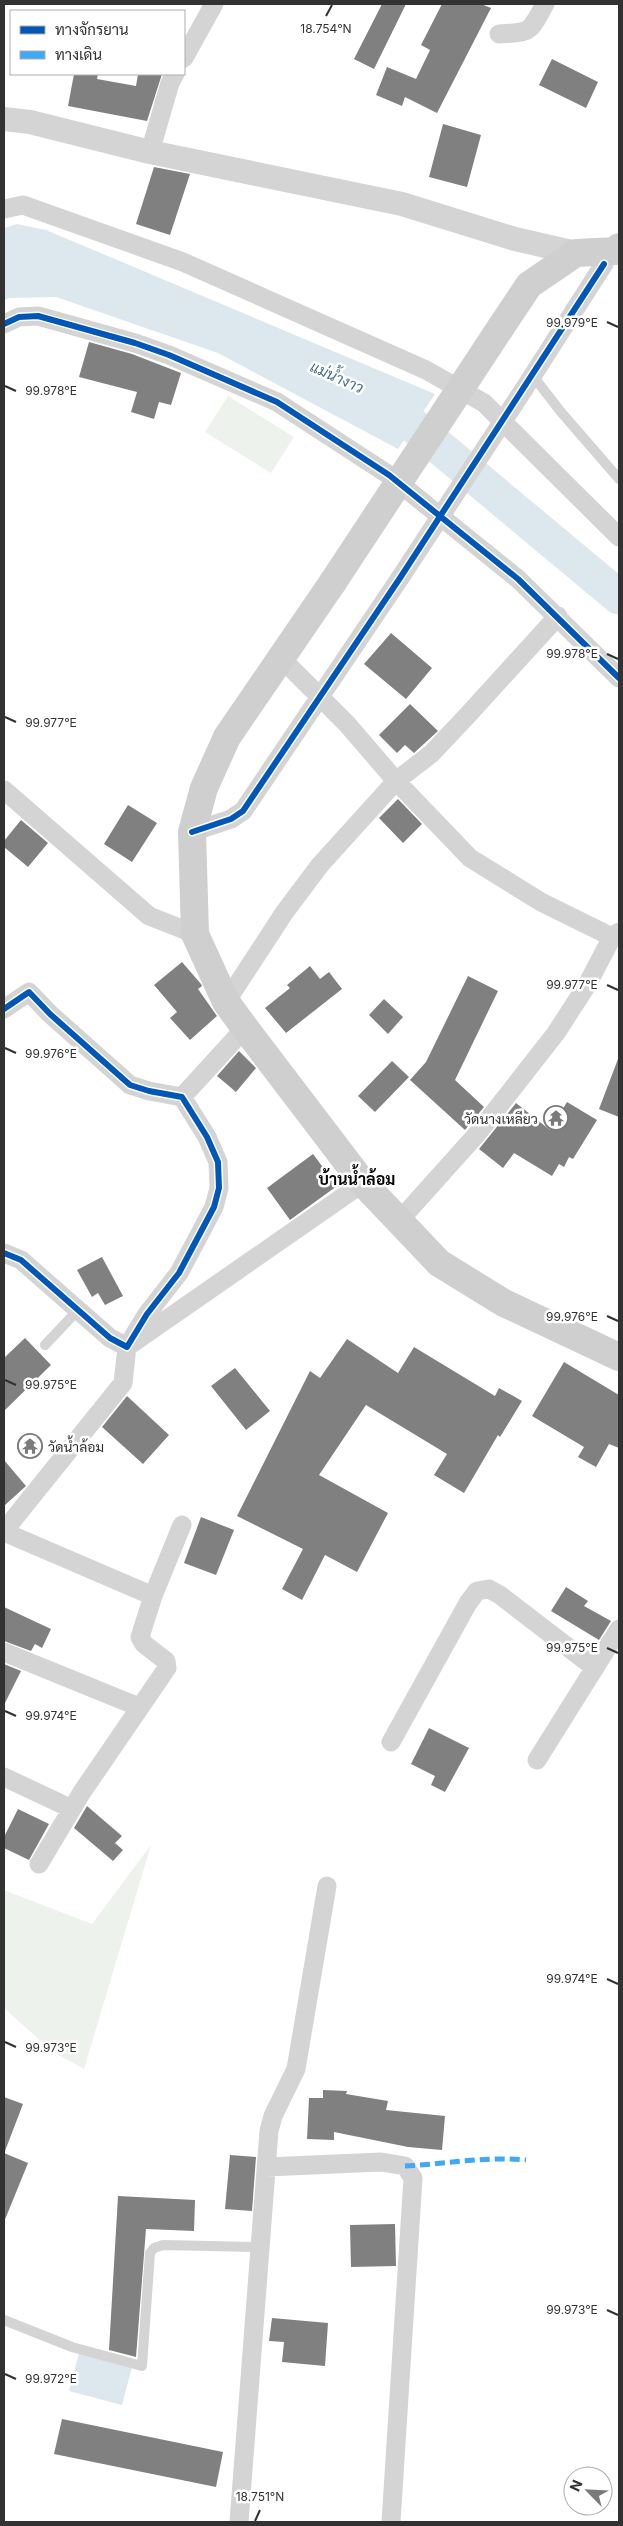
<svg xmlns="http://www.w3.org/2000/svg" width="623" height="2526" viewBox="0 0 623 2526" font-family="Inter,Sarabun,sans-serif">
<rect width="100%" height="100%" fill="#fff"/>
<path fill="#eef2ec" d="M228,396L294,437L271,473L205,432Z
M151,1845L84,2069L53,2052L4,2008V1890L92,1924Z"/>
<path fill="#dde7ee" d="M17,224L46,230L435,394L398,449L218,353L56,297L8,298L4,301V228Z
M79,2353L132,2367L122,2405L69,2391Z"/>
<g fill="none" stroke-linecap="round" stroke-linejoin="round">
<path stroke="#dde7ee" stroke-width="35" d="M378,396L619,597"/>
</g>
<path fill="#808080" d="M382,4H406L374,69L354,59Z
M442,4H481L491,8L437,113L405,97L402,106L376,95L387,67L416,79L430,50L421,45Z
M552,59L598,82L586,108L539,85Z
M74,74H98L97,79L136,86L138,74H162L147,121L68,106Z
M443,124L481,135L467,187L429,177Z
M154,167L190,174L170,235L136,224Z
M89,342L132,354L181,373L171,405L159,402L154,419L131,412L137,392L79,377Z
M391,633L432,668L406,699L364,664Z
M410,704L438,731L414,753L405,745L397,753L379,735Z
M398,799L422,824L403,843L379,818Z
M128,805L157,823L132,862L104,844Z
M21,820L48,843L28,867L4,847V841Z
M182,962L201,984L202,986L198,989L217,1016L190,1040L170,1018L177,1012L154,985Z
M310,966L320,979L329,972L342,989L286,1033L265,1008L290,988L287,985Z
M468,976L498,991L455,1080L484,1107L465,1130L410,1080L426,1062Z
M384,999L403,1017L388,1034L369,1015Z
M239,1051L256,1068L236,1092L217,1076Z
M618,1059H619V1117L599,1109Z
M392,1061L409,1077L375,1112L358,1096Z
M567,1102L597,1120L573,1159L569,1157L564,1167L559,1164L552,1176L514,1153L503,1168L479,1149L516,1103L550,1130Z
M313,1154L337,1186L290,1220L267,1188Z
M102,1257L123,1296L105,1305L98,1293L92,1297L77,1270Z
M25,1338L51,1365L4,1411V1358Z
M347,1339L398,1373L414,1347L495,1396L499,1388L522,1401L500,1437L498,1435L464,1493L434,1475L447,1454L366,1405L319,1475L388,1513L357,1572L325,1555L302,1600L282,1589L303,1549L237,1516L310,1371L320,1378Z
M564,1362L619,1395V1448L609,1444L596,1467L578,1457L584,1447L532,1416Z
M235,1368L270,1411L246,1430L211,1386Z
M127,1396L169,1435L143,1464L102,1427Z
M4,1460L26,1486L4,1506Z
M201,1517L234,1530L216,1575L184,1563Z
M566,1587L588,1601L584,1606L611,1621L599,1640L551,1611Z
M4,1607L51,1629L42,1648L35,1644L31,1651L4,1641Z
M4,1664L21,1671L4,1705Z
M429,1728L469,1748L445,1792L431,1785L435,1776L411,1764Z
M87,1806L122,1836L115,1843L123,1850L113,1861L74,1828Z
M18,1809L49,1824L29,1860L4,1848V1837Z
M323,2090L347,2091L346,2094L388,2101L386,2110L445,2116L442,2150L408,2147L334,2132V2140L307,2139L309,2098H323Z
M4,2097L23,2104L5,2151H4Z
M4,2153L28,2163L4,2222Z
M230,2155L256,2157L252,2211L225,2209Z
M118,2196L195,2200L194,2231L146,2229L136,2357L109,2350Z
M395,2224L396,2266L351,2267L350,2225Z
M272,2318L328,2323L325,2366L282,2362L284,2342L269,2341Z
M62,2419L223,2452L216,2487L54,2454Z"/>
<g fill="none" stroke-linecap="round" stroke-linejoin="round">
<path stroke="#d4d4d4" stroke-width="10" d="M533,376L561,412L619,479
M45,1345L78,1310
M4,2320L72,2347L142,2366L150,2253L154,2248L163,2245L261,2247"/>
<path stroke="#d4d4d4" stroke-width="19" d="M499,34C532,32 529,33 545,4
M184,58L214,4
M150,152L170,83L175,74
M4,209L23,205L183,262L426,370L484,403L619,537
M4,324L19,317L38,316L135,343L169,355L277,402L389,475L518,579L619,678
M524,389L604,264
M281,658L347,724L396,781L470,858L541,902L612,937
M4,790L149,916L195,934
M192,832L231,819L243,811L400,578
M226,1002L284,913L320,865L396,781L431,754L466,717L558,616
M4,1009L29,992L50,1014L130,1085L149,1091L182,1097L207,1137L218,1162L219,1188L214,1207L179,1273L147,1314L127,1347L110,1338L21,1260L4,1253
M182,1097L245,1028
M399,1221L477,1134L556,1033L587,985L612,937L619,932
M4,1531L123,1383L127,1347L363,1183
M4,1532L153,1596
M4,1652L139,1707
M391,1742L468,1603L477,1591L489,1589L500,1595L595,1668
M537,1760L619,1629
M4,1777L72,1809
M39,1864L82,1792L167,1668L166,1661L144,1644L140,1637L153,1596L182,1525
M266,2167L381,2162L405,2166L413,2178L391,2522
M239,2522L269,2131L273,2116L296,2069L327,1886"/>
<path stroke="#d4d4d4" stroke-width="24" d="M4,119L30,122L150,152L402,204L515,239L576,253"/>
<path stroke="#cfcfcf" stroke-width="28" d="M501,327L529,285L576,253L616,251L619,247
M333,582L227,737L204,788L192,832L195,934L226,1002L245,1028L363,1183L439,1263L504,1303L619,1357"/>
<path stroke="#d4d4d4" stroke-width="19" d="M400,578L524,389"/>
<path stroke="#cfcfcf" stroke-width="28" d="M333,582L501,327"/>
<path stroke="#3fa9f5" stroke-width="5" stroke-dasharray="10 5" stroke-linecap="butt" d="M405,2166C446,2164 486,2156 526,2160"/>
<defs>
<path id="cycleway" d="M4,324L19,317L38,316L135,343L169,355L277,402L389,475L518,579L619,678
M192,832L231,819L243,811L400,578L604,264
M4,1009L29,992L50,1014L130,1085L149,1091L182,1097L207,1137L218,1162L219,1188L214,1207L179,1273L147,1314L127,1347L110,1338L21,1260L4,1253"/>
</defs>
<use href="#cycleway" stroke="#fff" stroke-width="9"/>
<use href="#cycleway" stroke="#0057b8" stroke-width="6"/>
</g>
<path fill="none" stroke="#323232" stroke-width="2" d="M326,16L332,5M607,322L618,327M5,386L16,391M607,654L618,659M5,717L16,722M607,985L618,990M5,1048L16,1053M607,1316L618,1321M5,1380L16,1385M607,1648L618,1653M5,1711L16,1716M607,1979L618,1984M5,2042L16,2047M607,2310L618,2315M5,2374L16,2379M255,2521L260,2510"/>
<defs>
<symbol id="temple-ring" viewBox="-11 -11 22 22"><circle r="9.5" fill="#fff" stroke="#7a7a7a" stroke-width="1.5"/><path d="M0-6L5-2H3V0L6.5 2.5H4V6H1.5V3h-3V6H-4V2.5H-6.5L-3 0V-2H-5Z" fill="#7a7a7a"/></symbol>
</defs>
<g fill-rule="evenodd">
<use href="#temple-ring" x="542" y="1104" width="28" height="28"/>
<use href="#temple-ring" x="16" y="1432" width="28" height="28"/>
</g>
<g text-anchor="middle" dominant-baseline="central" stroke-width="5" stroke-linejoin="round" paint-order="stroke">
<g font-size="14" fill="#323232" stroke="#fff" text-anchor="end">
<text x="538" y="1118">วัดนางเหลียว</text>
<text x="48" y="1446" text-anchor="start">วัดน้ำล้อม</text>
</g>
<g font-size="15" font-style="italic" fill="#496e8a" stroke="#fff">
<text transform="translate(337 377) rotate(24)">แม่น้ำงาว</text>
</g>
<g font-size="16" font-weight="bold" fill="#000" stroke="#fff">
<text x="357" y="1179">บ้านน้ำล้อม</text>
</g>
</g>
<g font-size="12" text-anchor="middle" fill="#323232" stroke="#fff" stroke-width="5" stroke-linejoin="round" paint-order="stroke">
<text x="326" y="33">18.754°N</text>
<text x="572" y="327">99.979°E</text>
<text x="51" y="395">99.978°E</text>
<text x="572" y="658">99.978°E</text>
<text x="51" y="727">99.977°E</text>
<text x="572" y="989">99.977°E</text>
<text x="51" y="1058">99.976°E</text>
<text x="572" y="1321">99.976°E</text>
<text x="51" y="1389">99.975°E</text>
<text x="572" y="1652">99.975°E</text>
<text x="51" y="1720">99.974°E</text>
<text x="572" y="1983">99.974°E</text>
<text x="51" y="2052">99.973°E</text>
<text x="572" y="2314">99.973°E</text>
<text x="51" y="2383">99.972°E</text>
<text x="260" y="2501">18.751°N</text>
</g>
<rect width="623" height="2526" fill="none" stroke="#323232" stroke-width="10"/>
<rect x="10" y="10" width="175" height="65" fill="#ffffff" stroke="#adadad"/>
<rect x="20" y="26" width="25" height="8" fill="#0057b8" stroke="#adadad"/>
<text x="55" y="35" font-size="15" fill="#323232">ทางจักรยาน</text>
<rect x="20" y="51" width="25" height="8" fill="#3fa9f5" stroke="#adadad"/>
<text x="55" y="60" font-size="15" fill="#323232">ทางเดิน</text>
<g transform="translate(588 2491) rotate(294)"><circle r="24" fill="#ffffff" stroke="#adadad"/>
<path d="M0-4L9 19L0 12L-9 19Z" fill="#7a7a7a"/>
<text y="-8" font-size="14" font-weight="bold" text-anchor="middle" fill="#323232">N</text>
</g>
</svg>
